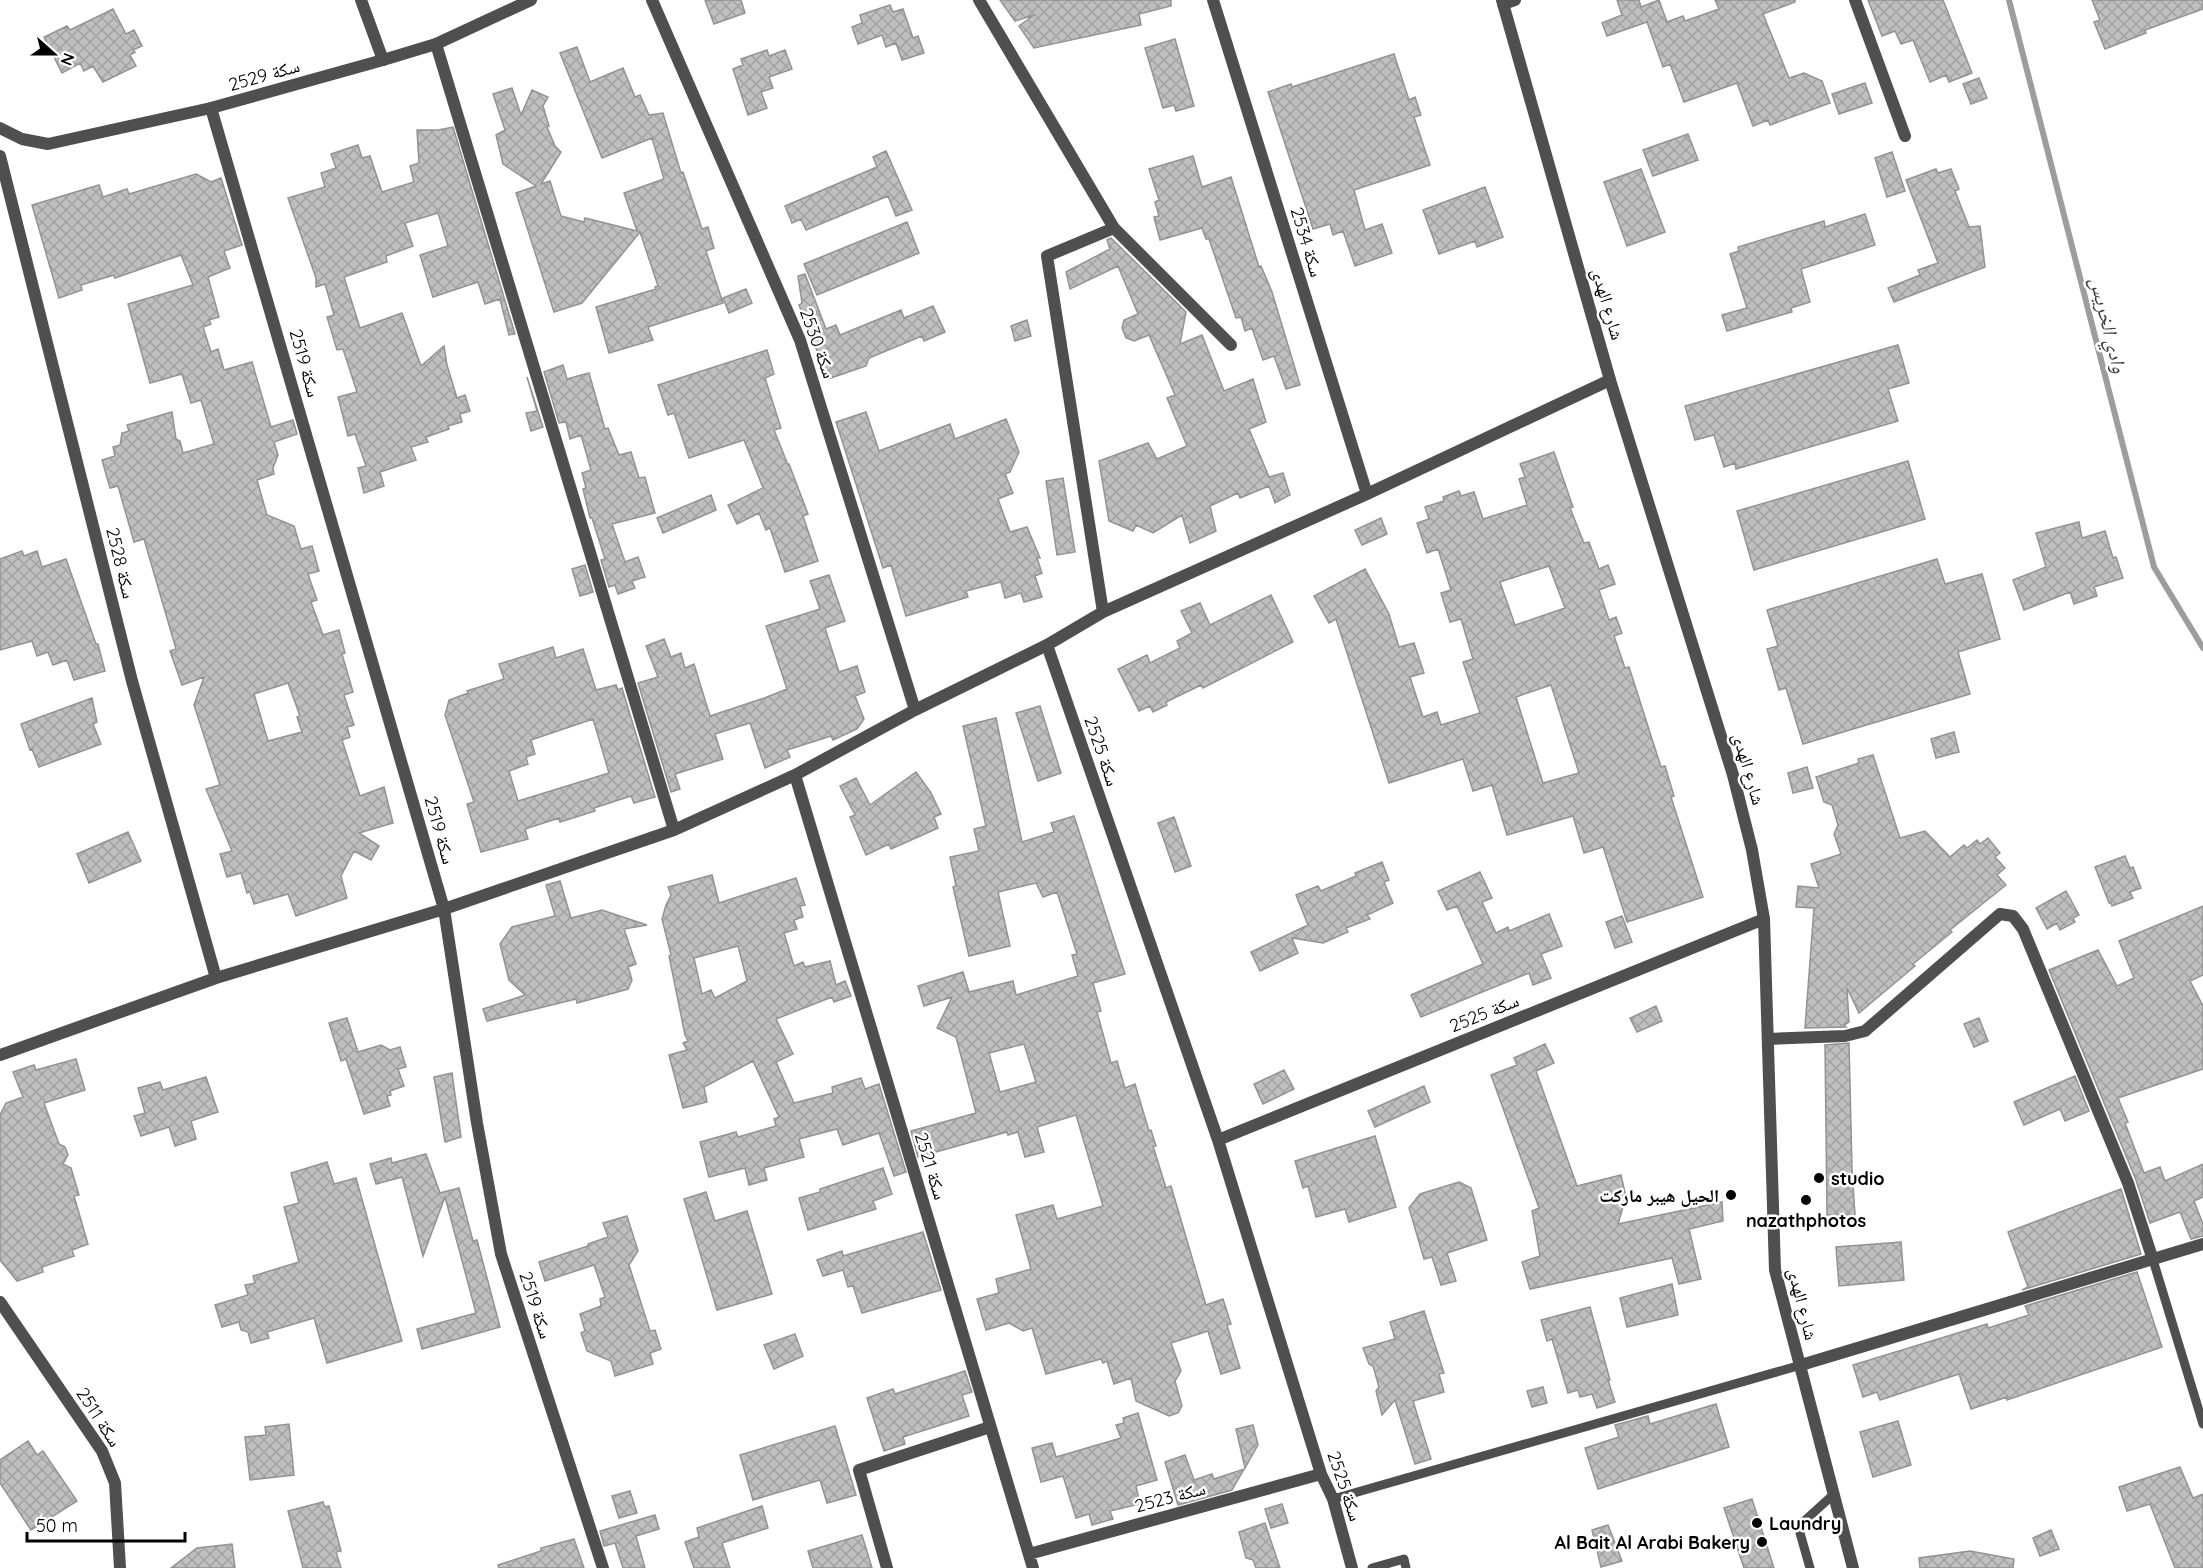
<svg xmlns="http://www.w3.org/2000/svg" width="2203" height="1568" viewBox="0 0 2203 1568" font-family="Quicksand,'Noto Naskh Arabic',sans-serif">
<defs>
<pattern id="building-cross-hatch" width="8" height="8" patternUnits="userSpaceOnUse" patternTransform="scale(1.5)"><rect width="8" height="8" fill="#bfbfbf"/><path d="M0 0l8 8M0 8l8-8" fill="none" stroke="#a2a2a2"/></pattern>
</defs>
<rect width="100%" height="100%" fill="#fff"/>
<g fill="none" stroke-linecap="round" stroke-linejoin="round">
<path stroke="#9d9d9d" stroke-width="6" d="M2009,0L2154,567L2203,648"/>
</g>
<path fill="url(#building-cross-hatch)" stroke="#939393" stroke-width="1.5" fill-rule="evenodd" d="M705,0H741L745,13L714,24Z
M1000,0H1171V6L1139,14L1141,25L1034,48L1019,26L1034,15L1015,21Z
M1617,0H1639L1641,7L1659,0L1667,22L1683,16L1685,21L1719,9L1715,0H1795V2L1763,14L1789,78L1804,73L1822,81L1830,103L1770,125L1768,120L1753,126L1737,83L1684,102L1670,64L1663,67L1647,22L1607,36L1602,23L1622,15Z
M1868,0H1943L1972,73L1949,82L1946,75L1930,82L1913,40L1901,44L1895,31L1882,36Z
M2092,0H2203V9L2145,30L2146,33L2105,49L2094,22L2100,20Z
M890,5L893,12L903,9L913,38L918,36L924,53L902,60L896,43L886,47L882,35L858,44L852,27L862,23L860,15Z
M113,9L126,34L134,30L142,46L133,50L135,52L130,55L136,66L103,82L93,66L84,71L80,63L62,73L44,37L67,26L70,30Z
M1175,39L1194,106L1176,111L1174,105L1163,108L1145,48Z
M577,47L590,82L623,68L635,97L640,95L649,115L663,113L681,173L683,172L702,229L708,227L714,248L706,251L723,303L648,327L653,340L609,353L596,307L656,289L655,287L658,286L640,232L582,303L554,312L516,193L536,186L503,164L496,135L505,130L493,94L512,88L521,115L532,90L548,97L543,106L549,126L547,127L555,146L561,152L541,184L550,181L561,216L584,222L585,218L637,231L624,193L664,179L652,138L602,158L560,53Z
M767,50L769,56L785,50L792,69L769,77L773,88L761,92L767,108L748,115L733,69L743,65L741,59Z
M1394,54L1409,100L1415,97L1421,115L1414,117L1430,165L1354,190L1365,230L1382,224L1392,253L1355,266L1343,231L1333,235L1330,224L1313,229L1268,92L1291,84L1292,87Z
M1979,78L1987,98L1971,104L1963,84Z
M1865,83L1872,103L1839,114L1832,94Z
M453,127L515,334L509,335L500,299L485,304L478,282L433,297L420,255L448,246L438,213L405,223L413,246L386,256L387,262L344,277L360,328L402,313L421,366L444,346L447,365L457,398L465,395L470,411L460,414L462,422L448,426L449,429L426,437L428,442L411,447L416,460L380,472L384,486L364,493L358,468L366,466L355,434L348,436L338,397L357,392L343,349L337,350L327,317L334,315L325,284L316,287V278L288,198L325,187L321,173L336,168L331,154L358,145L362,158L370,156L382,192L414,182L410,166L419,163L417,130H438Z
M1688,134L1698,160L1653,176L1643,150Z
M886,151L912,210L896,216L888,196L806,230L801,219L792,223L785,206L877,167L873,157Z
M1892,152L1905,191L1887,197L1875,158Z
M1193,156L1202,187L1231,177L1259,267L1261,266L1272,292L1300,385L1286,389L1274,356L1263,360L1252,328L1245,331L1241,317L1236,318L1209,239H1206L1202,228L1160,240L1154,217L1159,216L1155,202L1159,200L1149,169Z
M1641,169L1665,232L1627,246L1604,182Z
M1936,169L1938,173L1951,169L1959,189L1955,191L1969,227L1980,226L1985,267L1894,302L1888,288L1920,275L1918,270L1938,263L1906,180Z
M196,174L211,182L221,178L242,245L224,251L230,268L208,277L219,317L209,320L211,324L203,327L211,352L218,349L224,370L252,362L271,427L293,420L297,434L274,442L278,455L273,468L274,474L257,480L267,515L294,526L301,549L312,546L319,571L308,574L317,600L311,602L323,635L339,630L345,653L342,654L353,692L344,695L354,725L347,727L350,737L342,740L360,796L384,787L393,823L359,833L379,846L371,860L354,851L341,876L347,898L296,916L288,894L254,904L250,892L247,893L241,873L227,877L220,854L232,851L206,789L220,785L194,705L204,677L182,685L170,651L176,649L144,539L134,542L118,486L110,488L102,460L115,456L113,447L120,445L122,433L129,431L127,425L172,412L176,439L180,441L183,453L214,444L201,400L191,403L182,374L150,383L128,304L193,285L181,255L115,278L114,275L81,285L82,290L59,298L32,205L99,185L103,197L127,189L129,194ZM288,683L300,716L297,717L302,732L268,741L254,694Z
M1485,187L1503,237L1477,247L1475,241L1439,254L1423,210Z
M1865,214L1875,245L1801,269L1810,302L1791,308L1792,312L1727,331L1722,315L1747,308L1730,254L1739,251L1738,247L1824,221L1825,227Z
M907,222L919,253L817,295L804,264Z
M1111,238L1186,312L1180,344L1202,335L1224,391L1253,379L1266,422L1249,429L1269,477L1283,473L1290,495L1275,503L1269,486L1240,498L1238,493L1210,506L1216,531L1190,543L1182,515L1153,533L1136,525L1133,531L1109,521L1099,461L1148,443L1157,459L1187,446L1167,398L1175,395L1149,335L1134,341L1126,338L1122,328L1124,320L1138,314L1118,266L1070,289L1066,272L1110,249L1107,240Z
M805,274L826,329L836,325L840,335L901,310L904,318L933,306L945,332L924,341L922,336L869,358L866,366L828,379L799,305L802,303L798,276Z
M746,289L752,303L729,313L723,298Z
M1027,320L1031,336L1015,341L1011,326Z
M1898,345L1909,383L1888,389L1898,421L1736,469L1735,463L1724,467L1714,435L1695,440L1685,406Z
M767,350L774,374L765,378L781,428L774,430L788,465L789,464L808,514L803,516L818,561L785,572L770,528L766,530L759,513L737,524L728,505L763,488L744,440L689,458L674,413L668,415L658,385Z
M563,365L567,379L589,373L605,429L608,428L619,455L631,452L639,478L645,477L655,513L612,524L625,562L638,557L645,577L632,581L635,588L618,594L615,585L609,587L601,560L605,559L592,518H590L583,489L586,488L582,473L591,470L581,435L570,439L566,422L559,423L544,372Z
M527,377L543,427L531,431L526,413L537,411Z
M866,412L879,451L950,424L955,439L1006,419L1019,452L1010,472L1005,474L1013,493L998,499L1010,532L1027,527L1040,558H1037L1042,573L1035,576L1042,597L1024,602L1021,593L1005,598L1001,582L966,591L968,597L906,616L891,565L883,568L836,422Z
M1554,452L1573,507L1570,508L1584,543L1589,542L1599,569L1608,565L1615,584L1599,590L1609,620L1616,617L1622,633L1614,636L1625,668L1629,667L1661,767L1665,766L1674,796L1671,797L1703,897L1627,922L1603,847L1584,853L1573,816L1507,835L1492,785L1473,791L1463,759L1389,783L1336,619L1329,623L1314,596L1365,569L1389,614L1399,647L1414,643L1424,673L1410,677L1423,717L1437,712L1441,725L1480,713L1463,662L1473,659L1461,619L1450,622L1441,593L1451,590L1438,549L1427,553L1417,523L1429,519L1425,507L1444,501L1443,497L1459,491L1461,496L1474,492L1483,519L1527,505L1519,479L1525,477L1520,464ZM1549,566L1565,608L1515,625L1500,582ZM1551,685L1579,773L1543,783L1516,697Z
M1908,461L1925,519L1754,570L1737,511Z
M1063,478L1075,552L1057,555L1046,481Z
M711,495L716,510L663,533L657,518Z
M1381,518L1387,534L1362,545L1355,530Z
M2079,522L2082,538L2105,531L2113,558L2116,557L2123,578L2094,587L2097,596L2074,604L2070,592L2024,610L2013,580L2046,567L2036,533Z
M22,551L24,556L37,551L42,567L66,559L96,644H98L105,671L74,680L67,660L53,665L48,652L37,656L32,641L0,650V559Z
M1937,559L1945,584L1982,574L2000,639L1958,652L1970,694L1803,744L1786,688L1779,690L1767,649L1778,646L1767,610Z
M585,565L593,592L580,596L572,569Z
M829,575L845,621L825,628L839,672L857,666L865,692L855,696L864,719L857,729L833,740L831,736L787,750L790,757L765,768L750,723L715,734L723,759L675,774L680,789L671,792L638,683L658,677L646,646L664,639L671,657L681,653L685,668L694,664L710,716L767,697L787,689L766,626L820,609L810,581Z
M1271,595L1293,642L1203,688L1201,685L1166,702L1167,705L1153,712L1150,706L1139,711L1118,669L1147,655L1150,663L1180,648L1177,641L1192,633L1181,611L1200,603L1210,625Z
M553,647L556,658L583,649L596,690L616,685L618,690L622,688L655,797L634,803L631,796L594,808L595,811L560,822L559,818L525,829L528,839L481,852L467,804L474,802L445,715L449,700L468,693L467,691L504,679L499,664ZM593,719L609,773L518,801L509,771L528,764L526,757L535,754L531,740Z
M92,698L97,722L93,724L101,744L39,767L32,749L30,750L21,724Z
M1040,706L1061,773L1038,781L1016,713Z
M996,718L1022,842L1054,832L1051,823L1074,816L1125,974L1093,983L1101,1011L1097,1012L1111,1063L1117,1061L1125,1088L1135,1084L1149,1131L1151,1130L1156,1146H1153L1166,1188L1171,1186L1206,1305L1223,1299L1231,1324L1227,1325L1240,1368L1221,1374L1208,1331L1171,1343L1181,1371L1175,1381L1182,1406L1178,1413L1169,1416L1136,1401L1131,1378L1114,1384L1107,1361L1103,1363L1101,1359L1046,1374L1032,1328L1023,1331L1009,1323L986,1330L977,1299L999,1293L996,1279L1031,1269L1016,1215L1053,1205L1057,1219L1103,1206L1076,1115L1037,1127L1044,1152L1025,1157L1018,1132L1008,1135L1007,1132L918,1157L911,1131L976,1113L956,1037L937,1028L952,997L924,1006L918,986L963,972L969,992L1013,981L1016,995L1078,976L1072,955L1077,954L1057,892L1043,897L1036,883L998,892L1010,946L969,956L953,887L956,886L950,857L979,851L974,829L986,826L963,726ZM1024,1044L1036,1082L1000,1092L989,1053Z
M1954,732L1959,752L1936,758L1931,739Z
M1873,755L1900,838L1925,831L1950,857L1964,845L1967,848L1977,840L1980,844L1988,838L2000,853L1995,857L2005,868L1997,875L2006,885L1950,930L1952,932L1913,964L1915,966L1859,1013L1847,988L1849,1022L1844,1025L1846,1027L1805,1028L1814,908L1796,907L1798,886L1819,888L1811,864L1841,854L1834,834L1838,825L1832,805L1824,802L1816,777L1859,763L1858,759Z
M1807,767L1813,788L1793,793L1788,773Z
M916,772L931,793L941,814L934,817L938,828L891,849L889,844L866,855L850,817L855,815L840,786L856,778L870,805Z
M1174,817L1191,866L1175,872L1158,823Z
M128,832L141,861L89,883L77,854Z
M2125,856L2130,868L2133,867L2141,888L2130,892L2133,898L2112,906L2111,903H2109L2095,867Z
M1382,862L1389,880L1384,882L1393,903L1367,915L1370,919L1346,928L1348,932L1323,943L1292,938L1298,953L1260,971L1251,952L1308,925L1296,895L1318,886L1321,891L1356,876L1355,873Z
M1480,872L1492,898L1482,902L1496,933L1508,927L1509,931L1549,914L1562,946L1541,954L1551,978L1533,985L1529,973L1421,1017L1411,995L1483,964L1457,906L1447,910L1438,891Z
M712,875L719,903L796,878L805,905L800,906L803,917L794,920L797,929L784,933L794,966L803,962L805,967L830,961L836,985L845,981L851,996L834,1002L832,997L776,1019L793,1054L776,1062L794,1103L833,1093L832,1087L861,1078L865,1089L879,1084L906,1172L894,1176L879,1133L843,1145L837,1129L799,1139L804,1157L764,1168L767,1180L749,1185L745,1168L709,1177L700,1142L736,1132L738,1137L776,1126L774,1119L779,1117L753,1061L704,1087L707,1102L683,1108L669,1055L687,1050L683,1043L688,1041L685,1035L669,956L671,955L662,919L666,905L671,895L668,887ZM738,946L747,981L715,998L711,990L702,994L694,958Z
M560,881L571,918L602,910L647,925L624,929L636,964L628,967L632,980L628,989L577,1003L576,999L487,1021L483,1009L525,995L509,980L500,944L512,927L555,916L546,885Z
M2066,891L2079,915L2073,918L2075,922L2060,930L2057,923L2047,929L2036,908Z
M2203,906V975L2190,981L2203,1006V1069L2118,1098L2128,1122L2125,1123L2144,1173L2160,1167L2165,1181L2203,1164V1197L2194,1201L2203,1224V1236L2191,1239L2180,1212L2150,1223L2136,1180L2049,970L2098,950L2117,986L2134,978L2119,941Z
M1622,916L1632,942L1615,948L1606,922Z
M1656,1006L1662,1021L1637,1032L1630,1018Z
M347,1018L358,1052L381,1045L390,1050L400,1047L406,1067L398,1069L404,1086L390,1091L391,1095L387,1096L390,1106L364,1114L346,1059L341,1061L329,1023Z
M1979,1018L1988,1041L1974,1047L1964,1024Z
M1849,1043L1852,1169L1855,1215H1827L1825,1045Z
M1545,1044L1554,1063L1536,1071L1577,1186L1621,1175L1626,1197L1618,1224L1722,1202L1723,1221L1689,1229L1701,1279L1679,1284L1672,1258L1530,1289L1522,1262L1540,1256L1532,1211L1539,1208L1491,1075L1517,1065L1514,1058Z
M76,1059L85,1090L44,1103L59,1144L65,1147L68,1155L63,1164L71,1168L79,1195L74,1196L88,1244L72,1250L74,1256L42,1267L43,1272L17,1281L0,1260V1115L6,1103L23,1097L13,1072L34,1065L36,1070Z
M1284,1070L1294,1089L1263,1104L1254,1084Z
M452,1073L461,1137L445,1142L434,1077Z
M2075,1076L2089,1111L2065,1121L2060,1109L2024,1125L2014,1102Z
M206,1077L218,1112L191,1121L196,1139L175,1146L169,1127L141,1136L134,1116L145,1113L138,1088L160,1082L163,1090Z
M1424,1086L1430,1102L1375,1127L1368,1111Z
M1375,1136L1396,1207L1349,1222L1345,1209L1316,1217L1308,1186L1303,1188L1295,1161Z
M426,1154L440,1193L459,1188L473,1241L477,1240L500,1327L422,1349L417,1329L476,1313L445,1197L423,1256L402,1177L376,1184L370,1164L391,1158L392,1163Z
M327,1162L334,1184L356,1178L402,1341L327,1363L314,1318L267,1332L269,1338L251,1343L248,1332L241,1330L239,1322L222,1327L215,1305L248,1295L245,1285L255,1283L253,1276L299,1262L284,1207L299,1203L291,1173Z
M883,1168L892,1194L873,1201L876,1209L808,1230L799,1198L820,1192V1189Z
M1459,1182L1471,1188L1487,1240L1447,1253L1456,1281L1441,1285L1432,1257L1424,1259L1409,1208L1420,1194Z
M2121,1189L2141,1254L2022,1290L2028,1287L2008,1232Z
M706,1192L715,1221L747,1211L772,1294L717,1310L684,1199Z
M627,1216L638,1251L629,1265L650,1331L655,1330L661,1349L650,1353L653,1364L615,1376L611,1361L587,1351L581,1333L585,1331L580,1314L601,1306L600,1299L605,1297L594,1265L545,1281L539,1262L588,1246V1244L608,1237L603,1223Z
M923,1232L941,1290L862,1313L853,1286L848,1287L843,1270L823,1276L817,1260L842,1251L843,1256Z
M1901,1242L1904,1280L1839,1286L1836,1247Z
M2137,1272L2162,1347L2007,1400V1397L1971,1409L1959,1374L1880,1400L1877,1392L1863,1397L1853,1365L1987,1324L1988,1328L2029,1315L2025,1306Z
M1672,1284L1678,1315L1627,1327L1620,1298Z
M1590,1307L1610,1380H1608L1615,1402L1597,1408L1592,1394L1580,1397L1578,1390L1568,1393L1552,1339L1547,1341L1541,1320Z
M1424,1311L1444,1373L1439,1374L1444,1392L1413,1401L1431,1459L1415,1464L1395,1400L1382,1415L1376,1391L1379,1387L1373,1366L1369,1364L1363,1348L1395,1339L1390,1322Z
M795,1334L803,1356L774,1369L764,1345Z
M965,1371L972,1392L962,1395L969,1416L903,1437L905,1444L884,1451L867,1398L893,1389L895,1394Z
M1543,1387L1547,1403L1532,1407L1527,1391Z
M1716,1404L1729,1447L1598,1489L1585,1448L1619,1437L1615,1425L1648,1416L1650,1424Z
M1138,1413L1157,1480L1136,1486L1140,1504L1110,1511L1113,1519L1092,1525L1089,1514L1076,1518L1063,1476L1041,1482L1032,1448L1052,1443L1056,1457L1121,1438L1116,1425L1124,1423L1123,1418Z
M1898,1421L1911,1465L1873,1477L1860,1432Z
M289,1424L294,1475L250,1480L245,1437L266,1435L265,1427Z
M1253,1425L1258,1445L1245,1468L1236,1429Z
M835,1426L856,1495L827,1503L820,1480L753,1500L740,1455Z
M28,1441L37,1455L43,1451L77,1501L31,1530L0,1483V1460Z
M1185,1455L1194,1480L1212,1474L1214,1479L1244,1469L1232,1490L1178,1505L1165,1462Z
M2180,1467L2193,1498L2203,1494V1568H2175L2150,1504L2127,1511L2119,1487Z
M630,1491L637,1513L619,1518L612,1496Z
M1752,1499L1774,1568H1744L1724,1508Z
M323,1502L325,1507L329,1506L341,1551L336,1552L341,1568H303L288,1511Z
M1282,1504L1288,1523L1271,1528L1265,1509Z
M762,1506L768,1528L722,1543L730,1568H694L685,1542L699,1537L697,1528Z
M655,1515L659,1529L636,1536L645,1568H623L615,1543L604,1546L600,1531Z
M1265,1523L1280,1568H1256L1253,1560L1246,1558L1239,1532Z
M1608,1525L1622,1561L1601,1567L1592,1530Z
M2051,1530L2059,1549L2040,1556L2033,1538Z
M862,1535L872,1568H813L808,1551Z
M574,1539L584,1568H499L498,1565L541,1551V1548Z
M232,1544L235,1568H171L197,1548Z
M1970,1551L2014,1559L2013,1568H1920L1919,1558Z"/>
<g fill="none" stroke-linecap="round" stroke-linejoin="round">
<path stroke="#4f4f4f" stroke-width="9" d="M2153,1260L2203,1424
M1333,1499L1801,1365
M1372,1568L1404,1559L1406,1568
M1810,1568L1800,1533L1802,1523L1834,1494"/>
<path stroke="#4f4f4f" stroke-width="12" d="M361,0L383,60
M652,0L800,340L915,710
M979,0L1114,228L1231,345
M1213,0L1367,494
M1855,0L1905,136
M1503,4L1515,0
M436,44L674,830
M211,108L444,909L477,1123L501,1254L603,1568
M0,156L132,681L216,978
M1103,612L1047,256L1114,228
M1047,645L1218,1140L1321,1474L1333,1499L1352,1568
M795,775L1033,1568
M1768,1039L1845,1036L1865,1031L2000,914L2013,916L2023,929L2128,1183L2153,1260
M0,1055L216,978L444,909L674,830L795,775L915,710L1047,645L1103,612L1367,494L1610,380
M1218,1140L1764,919
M0,1302L102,1451L115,1483L120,1568
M1801,1365L2203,1244
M1029,1554L1321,1474
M887,1568L859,1470L990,1427"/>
<path stroke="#4f4f4f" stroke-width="12" d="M1502,0L1610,380L1733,775L1752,850L1764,919L1775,1270L1853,1568
M0,128L22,139L48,144L211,108L383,60L436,44L531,0"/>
</g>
<g fill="#000" stroke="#fff" stroke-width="2">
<circle cx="1819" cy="1178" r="6"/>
<circle cx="1731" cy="1195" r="6"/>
<circle cx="1806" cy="1200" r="6"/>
<circle cx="1757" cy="1523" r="6"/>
<circle cx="1762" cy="1542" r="6"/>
</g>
<g text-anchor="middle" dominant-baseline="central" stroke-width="5" stroke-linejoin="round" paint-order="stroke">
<g font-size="18" fill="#000" stroke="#fff">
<text transform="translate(264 75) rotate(-16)">سكة 2529</text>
<text transform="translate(1307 242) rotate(73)">سكة 2534</text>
<text transform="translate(1608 304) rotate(74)">شارع الهدى</text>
<text transform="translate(818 343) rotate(70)">سكة 2530</text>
<text transform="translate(305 363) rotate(74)">سكة 2519</text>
<text transform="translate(121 563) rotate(76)">سكة 2528</text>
<text transform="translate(1102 751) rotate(71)">سكة 2525</text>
<text transform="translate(1749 769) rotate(74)">شارع الهدى</text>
<text transform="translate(440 830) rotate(74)">سكة 2519</text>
<text transform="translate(1484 1013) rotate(-22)">سكة 2525</text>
<text transform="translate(931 1166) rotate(73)">سكة 2521</text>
<text transform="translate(1803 1304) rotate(76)">شارع الهدى</text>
<text transform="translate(536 1305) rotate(72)">سكة 2519</text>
<text transform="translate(99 1417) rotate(57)">سكة 2511</text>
<text transform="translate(1345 1486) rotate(71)">سكة 2525</text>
<text transform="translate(1170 1497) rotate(-15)">سكة 2523</text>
</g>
<g font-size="18" font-weight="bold" fill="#000" stroke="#fff" text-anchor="start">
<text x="1831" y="1178">studio</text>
<text x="1719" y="1195" text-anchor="end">الحيل هيبر ماركت</text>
<text x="1806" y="1220" text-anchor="middle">nazathphotos</text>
<text x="1769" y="1523">Laundry</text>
<text x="1750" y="1542" text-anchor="end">Al Bait Al Arabi Bakery</text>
</g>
<g font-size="20" font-style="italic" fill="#3e3e3e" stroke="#fff">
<text transform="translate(2109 325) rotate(76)">وادي الخريس</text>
</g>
</g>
<g transform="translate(54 54) rotate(111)" stroke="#ffffff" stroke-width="4.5" paint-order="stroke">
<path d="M0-4.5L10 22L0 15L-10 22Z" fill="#000000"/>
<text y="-9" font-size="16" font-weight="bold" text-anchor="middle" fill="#000000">N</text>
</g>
<path d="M27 1532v9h158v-9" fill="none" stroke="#000000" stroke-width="3"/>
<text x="36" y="1532" font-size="18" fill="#000000" stroke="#ffffff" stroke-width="4.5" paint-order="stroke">50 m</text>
</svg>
